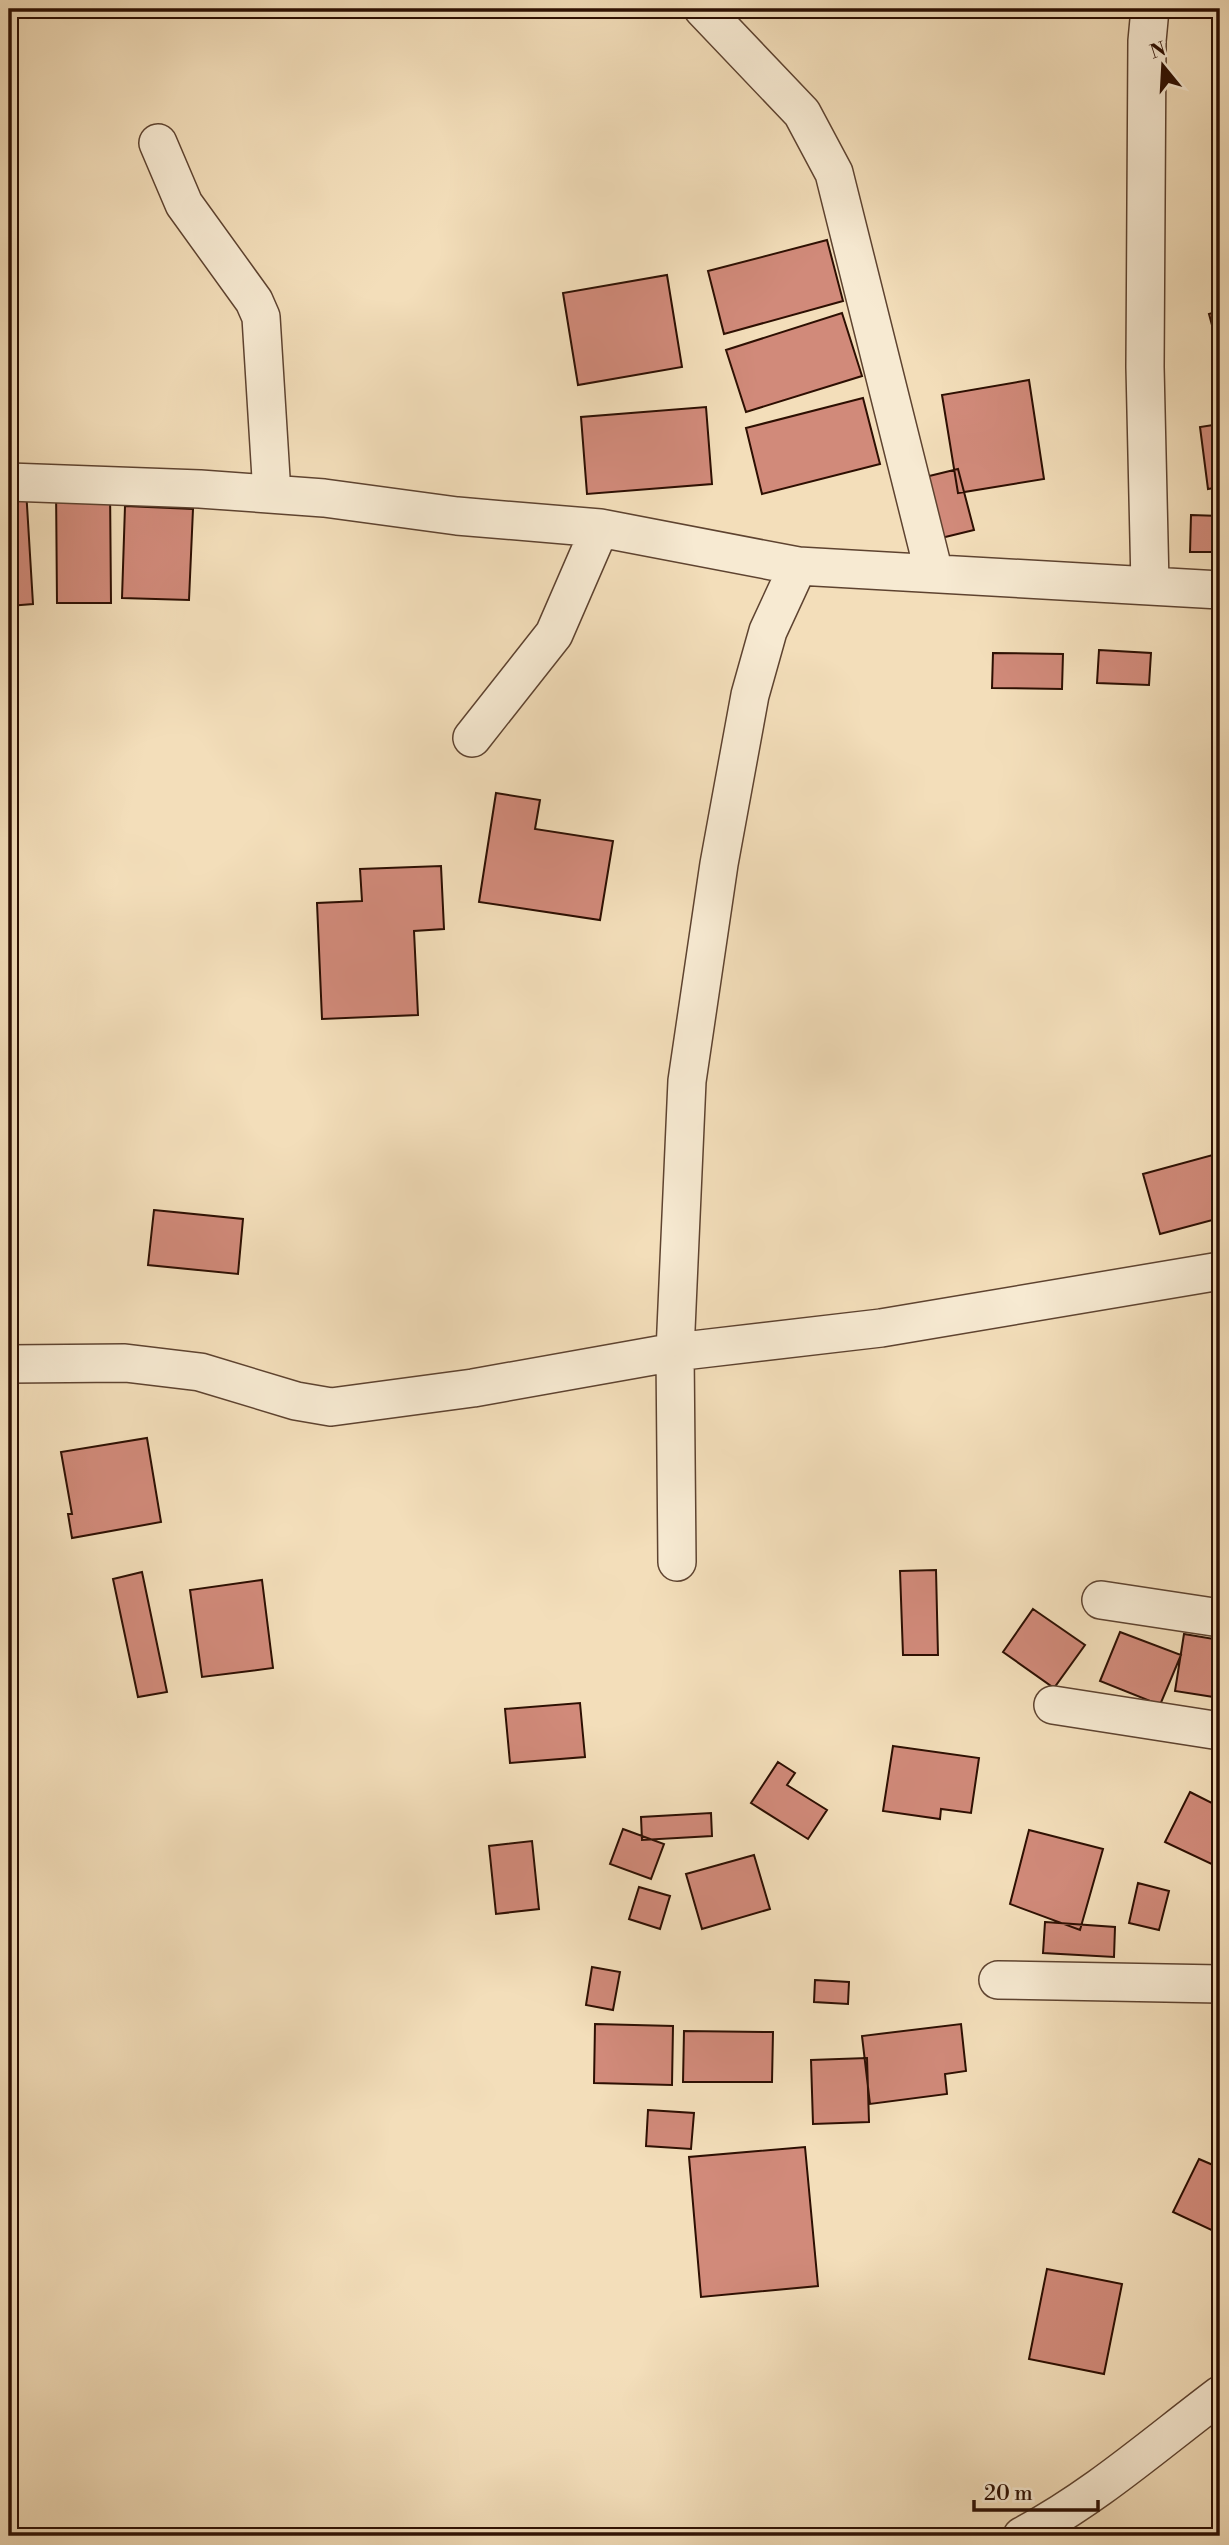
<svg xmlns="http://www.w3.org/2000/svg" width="1229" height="2545" viewBox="0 0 1229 2545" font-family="'Libre Bodoni',serif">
<rect width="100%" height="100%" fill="#f3deba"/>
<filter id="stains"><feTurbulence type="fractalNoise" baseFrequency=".00286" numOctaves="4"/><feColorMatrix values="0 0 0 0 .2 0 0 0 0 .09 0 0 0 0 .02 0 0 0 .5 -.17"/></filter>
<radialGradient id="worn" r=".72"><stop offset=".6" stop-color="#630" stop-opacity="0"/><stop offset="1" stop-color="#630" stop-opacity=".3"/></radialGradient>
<path fill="#d18a7a" stroke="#2d0f02" stroke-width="2" d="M827,240L843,301L724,334L708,271Z
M667,275L682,367L578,385L563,293Z
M1220,311V355L1209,314Z
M842,313L862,376L746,412L726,350Z
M1029,380L1044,479L958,493L942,395Z
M863,398L880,464L762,494L746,428Z
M706,407L712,484L587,494L581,417Z
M1220,424V487L1208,489L1200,427Z
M958,469L974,530L937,539L921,478Z
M110,485L111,603H57L56,486Z
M26,489L33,604L9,606V490Z
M125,506L193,509L189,600L122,598Z
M1191,515L1220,516V552H1190Z
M1099,650L1151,653L1149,685L1097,683Z
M993,653L1063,654L1062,689L992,688Z
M496,793L540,800L535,829L613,841L600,920L479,902Z
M441,866L444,929L414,931L418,1015L322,1019L317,903L362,901L360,869Z
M1220,1153V1218L1160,1234L1143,1174Z
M154,1210L243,1219L238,1274L148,1265Z
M147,1438L161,1522L72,1538L68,1514H72L61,1452Z
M936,1570L938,1655H903L900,1571Z
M142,1572L167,1692L138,1697L113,1579Z
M262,1580L273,1668L202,1677L190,1590Z
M1033,1609L1085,1645L1054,1688L1003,1652Z
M1120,1632L1181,1655L1160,1705L1100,1681Z
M1184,1634L1220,1640V1698L1175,1691Z
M580,1703L585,1757L510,1763L505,1709Z
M893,1746L979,1758L971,1813L941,1809L940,1819L883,1811Z
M778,1762L795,1773L787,1785L827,1810L808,1839L751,1803Z
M1190,1792L1220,1807V1868L1165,1842Z
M711,1813L712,1836L642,1840L641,1817Z
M623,1829L664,1844L651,1879L610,1864Z
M1029,1830L1103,1849L1080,1930L1010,1904Z
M532,1841L539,1909L496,1914L489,1846Z
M754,1855L770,1909L702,1929L686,1874Z
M1138,1883L1169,1891L1159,1930L1129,1923Z
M639,1887L670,1896L660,1929L629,1919Z
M1045,1922L1115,1927L1114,1957L1043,1953Z
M592,1967L620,1972L613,2010L586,2005Z
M815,1980L849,1982L848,2004L814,2002Z
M595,2024L673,2026L672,2085L594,2083Z
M961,2024L966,2071L945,2074L947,2094L870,2104L862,2036Z
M684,2031L773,2032L772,2082H683Z
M867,2058L869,2122L813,2124L811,2060Z
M648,2110L694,2113L691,2149L646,2146Z
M805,2147L818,2286L701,2297L689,2157Z
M1199,2159L1220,2168V2234L1173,2212Z
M1047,2269L1122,2284L1104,2374L1029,2359Z"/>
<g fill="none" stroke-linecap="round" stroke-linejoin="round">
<defs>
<path id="minor" d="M703,9L802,113L834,173L934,573
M158,143L184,204L254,301L261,317L272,494
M9,482L200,489L324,498L457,516L600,528L798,566L1220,590
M1150,584L1145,367L1147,41L1150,9
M472,738L554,634L600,528
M9,1364L125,1363L200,1372L296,1401L331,1407L473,1388L675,1352L881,1328L1220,1271
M677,1562L675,1352L687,1081L719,864L750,695L768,631L798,566
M1101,1600L1220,1618
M1053,1705L1220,1731
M998,1980L1220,1984
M1022,2536C1094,2498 1155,2444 1220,2395"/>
</defs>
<use href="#minor" stroke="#5e4330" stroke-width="40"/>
<use href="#minor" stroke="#f7ead2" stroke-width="37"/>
</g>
<rect width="1229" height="2545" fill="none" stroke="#f3deba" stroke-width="35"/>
<rect x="10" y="10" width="1208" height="2524" fill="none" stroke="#2d0f02" stroke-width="3.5"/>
<rect x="18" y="18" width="1194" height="2510" fill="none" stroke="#2d0f02" stroke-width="2"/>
<g transform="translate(1163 66) rotate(342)" stroke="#f7ead2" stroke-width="5" paint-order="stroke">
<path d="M0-5L12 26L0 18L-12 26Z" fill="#2d0f02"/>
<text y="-10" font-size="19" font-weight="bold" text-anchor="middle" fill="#2d0f02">N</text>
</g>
<path d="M974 2500v10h124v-10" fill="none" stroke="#2d0f02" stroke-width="3.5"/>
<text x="984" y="2500" font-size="21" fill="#2d0f02" stroke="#f7ead2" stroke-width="5" paint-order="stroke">20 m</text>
<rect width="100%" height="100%" filter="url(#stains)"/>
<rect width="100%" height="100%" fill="url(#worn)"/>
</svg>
